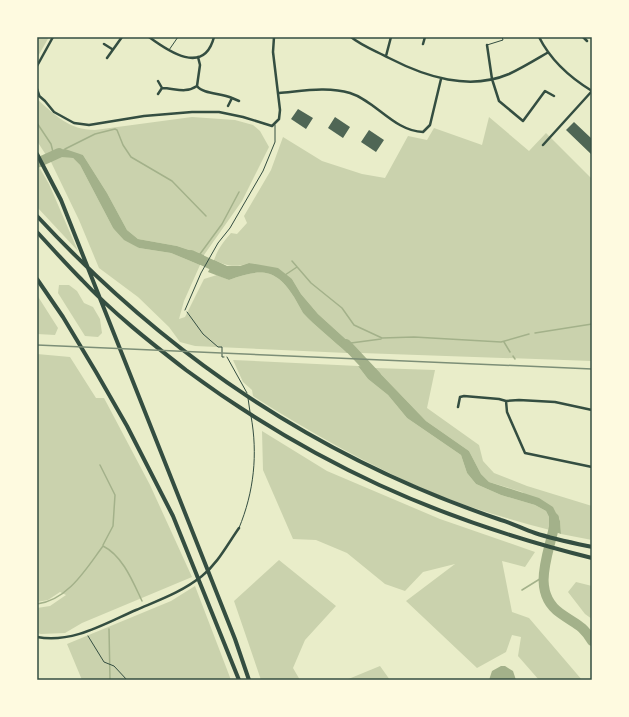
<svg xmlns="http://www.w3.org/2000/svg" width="629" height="717" viewBox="0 0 629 717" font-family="'Exo 2',sans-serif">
<rect width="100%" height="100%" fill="#e9edc9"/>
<path fill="#cad2ad" d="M37,37H49L37,58Z
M37,99C55,115 69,130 95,130L192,117L235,120L253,125L260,131L269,147L242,201L204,255L177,246L138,239L127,230L107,193L83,155L53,151L46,155L37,141Z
M489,117L529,151L546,133L592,179V361L361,353L318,314L301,294L292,279L249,263C235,268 227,266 214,260C218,249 223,242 231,233L237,234L247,223L244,216L271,170L283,137L322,161L362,174L385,178L408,136L427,140L434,128L482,145Z
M58,157L73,158L80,165L113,228L139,248L171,253L200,265L184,301L179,319L185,317L204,279L217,275L229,280C260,269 275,267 294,297C297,302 300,308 303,313C314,325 334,341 347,353L195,346L180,342L169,327L138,297L99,268L79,220L51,162Z
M39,167L49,184L78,251L37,207V168Z
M59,285H69L77,291L84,303L93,307L100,319L102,333L98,337L85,336L58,293Z
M37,295L58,328L55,335L37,334Z
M37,354L70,357L96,398H104L150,485L192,577L82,623L65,633L41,634L37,633V608L50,606L66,595L60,592L48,600L37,602Z
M233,360L358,366L368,379L388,395L407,418L461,455L467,473L476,484L501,495L535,505L546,511L550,519V530C508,519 466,507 426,490C365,463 308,431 253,396L252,390L243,382Z
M375,368L435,370L427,408L479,445L483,461L494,473L527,486L592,506V540L561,534L560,521L522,492L489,482L481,474L469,451L426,421Z
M262,431L327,471L440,519L535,552L525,567L502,561L512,612L529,618L582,680H539L518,656L521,637L512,635L506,652L477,668L406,601L455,564L423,572L405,591L385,584L347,553L316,540L293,539L263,470Z
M279,560L336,606L305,640L293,668L300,680H261L234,601Z
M576,582L592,586V619L585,614L568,592Z
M195,586L231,680H82L67,644L171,601Z
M380,666L390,680H346Z"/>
<path fill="#a3b18a" d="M65,149L83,155L107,193L127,230L138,239L177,246L204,255L200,265L171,253L139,248L124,240L113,228L80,165L73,158L58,157L51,162L46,155L53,151Z
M214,260L227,266H240L249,263L278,268L292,279L301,294L318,314L361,353H347C334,341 314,325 303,313C300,308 297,302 294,297C275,267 260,269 229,280L208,272Z
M358,366L375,368L426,421L469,451L481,474L489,482L539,498L553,507L560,521L561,534L550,530V519L546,511L535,505L501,495L476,484L467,473L461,455L407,418L388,395L368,379Z
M501,666H505L513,671L516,680H489L492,671Z"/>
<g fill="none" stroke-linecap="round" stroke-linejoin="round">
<path stroke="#a3b18a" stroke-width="1.5" d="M37,123L51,144L53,152
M65,149L95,134L115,129L117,130L123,145L131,157L172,181L206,216
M200,254L222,224L239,192
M292,261L311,283L342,308L354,325L382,338L414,337L501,342L529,334
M285,275L297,267
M535,333L592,324
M504,342L510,352
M351,343L381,339
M513,356L515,359
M100,465L115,495L113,526L103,545
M522,590L543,577
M37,604C68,600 86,569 103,546C123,556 133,582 142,601
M109,629L110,680"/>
<path stroke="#a3b18a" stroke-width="10" d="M37,163L59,153
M191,255L223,270
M346,344L376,376
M554,518V527C548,556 531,592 560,613C575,624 582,624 592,641"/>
</g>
<path fill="#4f6655" d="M298,109L313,118L306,129L291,119Z
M335,117L350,127L343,138L328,128Z
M574,122L592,139V155L566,130Z
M369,130L384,140L376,152L361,142Z"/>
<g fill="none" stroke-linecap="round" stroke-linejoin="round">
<path stroke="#344e41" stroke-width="1" d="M187,312L203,334L218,347H222V357H224
M88,636L104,662L114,666L127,680"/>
<path stroke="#344e41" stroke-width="1" d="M487,45L503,40L502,37
M169,50L178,37
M185,310L201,273L218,243L230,228L263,171L275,142V125
M227,357L247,393
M248,398L250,412
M239,528C254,492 258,454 251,416"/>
<path stroke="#344e41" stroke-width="2.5" d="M149,37C168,51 204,76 214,37
M351,37C362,46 376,51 389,58C426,77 469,91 509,74C522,68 535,60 547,53
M539,37C551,61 569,77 592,91
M583,37L587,41
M104,44L112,49
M423,44L425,37
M487,45L492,79L499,101L523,121L545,91L554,96
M386,56L391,37
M198,57L200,65L197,86C203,94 221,93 232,98L228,106
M107,58L122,37
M37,66L53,37
M158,81L162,88C175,88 185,94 197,86
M37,89L39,95
M279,93C302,91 328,86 350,93C376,101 394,131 423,132L430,125L441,79
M37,94L45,101L54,112L74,123L89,125L144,116L192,112H219L243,117L272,126L279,119L280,110L273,52L274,37
M158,94L162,88
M232,98L239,101
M543,145L592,91
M506,401L507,412L525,453L592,467
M458,407L460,397L464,396L499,399L506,401L519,400L555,402L592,410
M37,637C72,644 106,623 136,610C159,600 182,592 202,576C218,563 227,545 239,528"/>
<path stroke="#344e41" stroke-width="4" d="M37,154L61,200L235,639L249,680
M37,216C168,357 318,458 501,520C512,523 523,529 535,533C553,539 573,543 592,547
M37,232C52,248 66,264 82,280C113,313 150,342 186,370C313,464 439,520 592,558
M37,279L63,317L96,372L127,426L173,516L239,680"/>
<path stroke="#7c8e77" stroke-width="1.5" d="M37,345L592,369"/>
</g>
<rect width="629" height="717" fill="none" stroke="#fefae0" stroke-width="76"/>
<rect x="38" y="38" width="553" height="641" fill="none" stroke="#344e41" stroke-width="1.5"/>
</svg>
